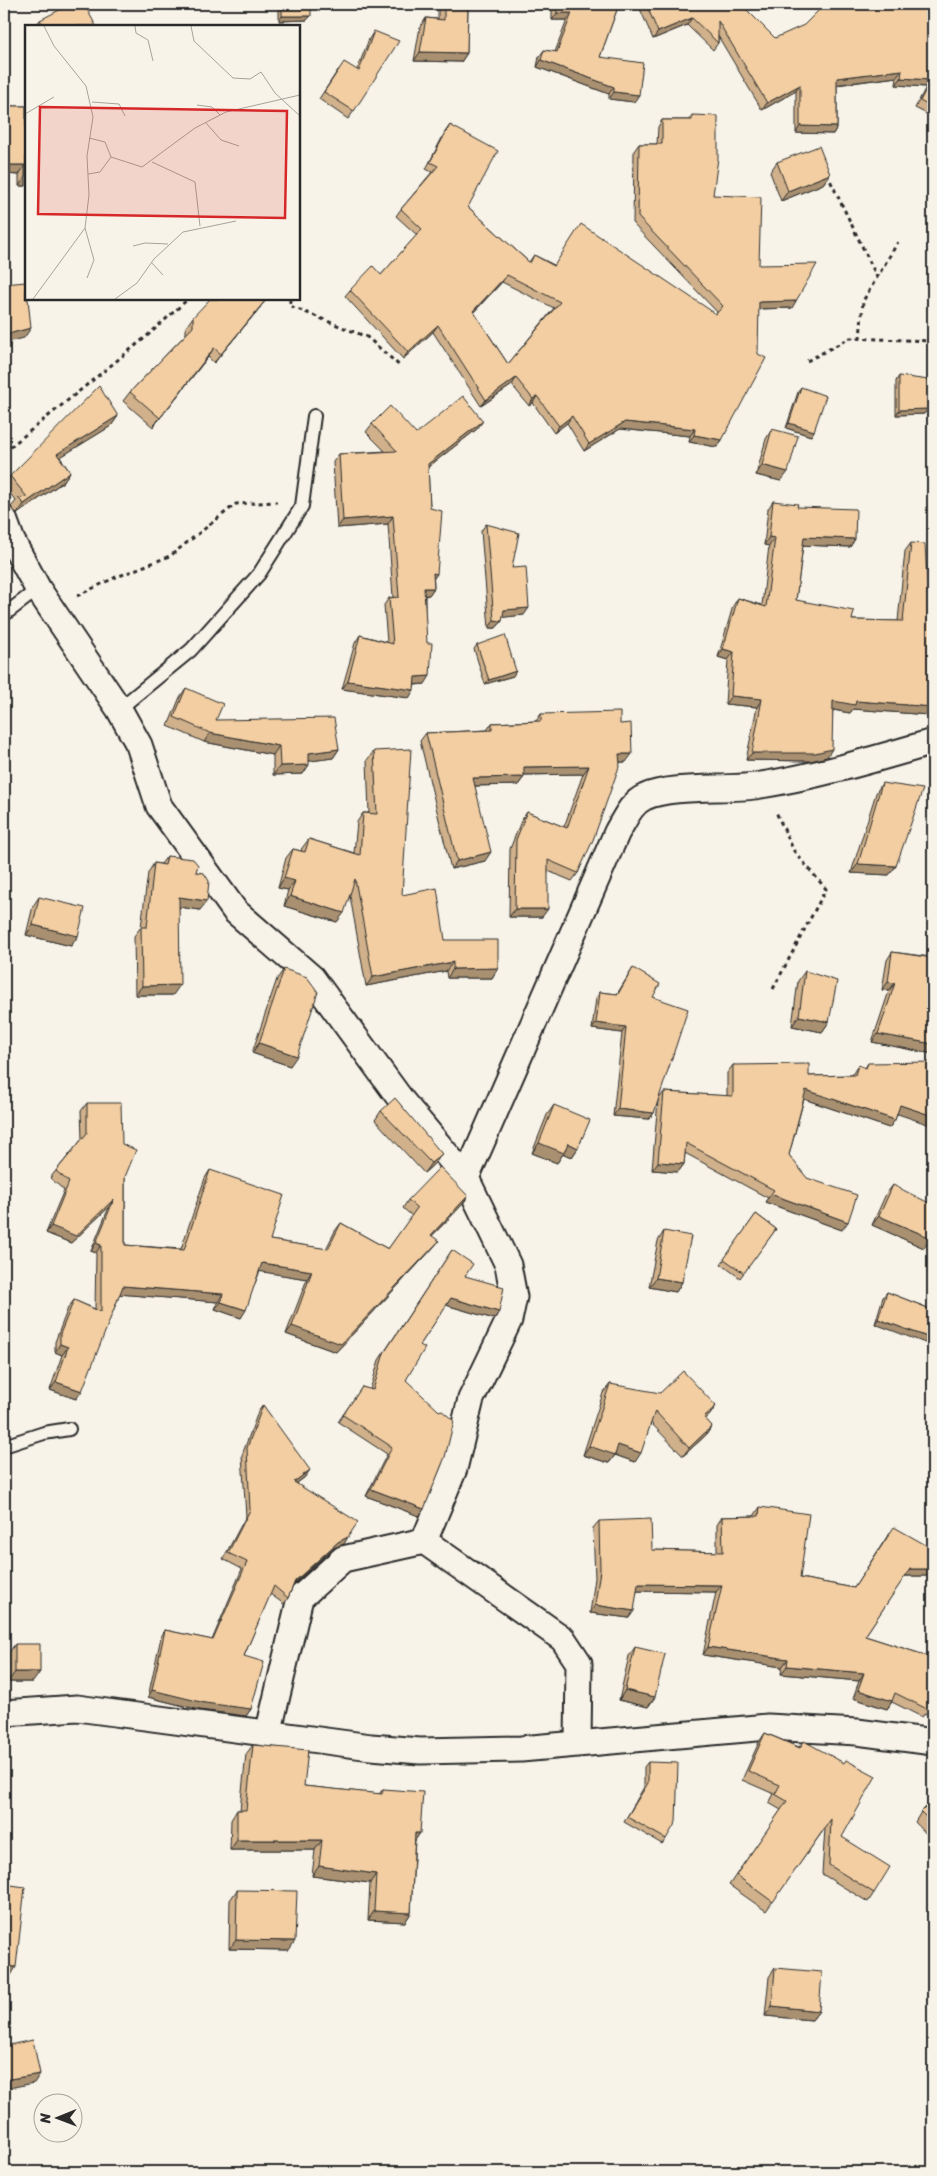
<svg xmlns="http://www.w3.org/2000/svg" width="937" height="2176" viewBox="0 0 937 2176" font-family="Sriracha,sans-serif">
<rect width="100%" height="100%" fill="#f7f3e8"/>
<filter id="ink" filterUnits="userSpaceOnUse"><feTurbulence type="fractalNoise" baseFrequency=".02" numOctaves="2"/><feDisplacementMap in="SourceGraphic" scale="10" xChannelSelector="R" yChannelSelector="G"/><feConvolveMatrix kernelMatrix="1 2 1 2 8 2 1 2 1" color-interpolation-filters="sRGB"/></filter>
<g filter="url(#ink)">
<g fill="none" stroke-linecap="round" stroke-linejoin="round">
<defs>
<path id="lane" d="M4,615L38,589
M119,709L191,650L259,574L302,506L314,416
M4,1446L44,1433L69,1429"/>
<path id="street" d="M4,519L12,541L38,589L119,709L139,745L159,806L235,911L312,978L402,1101L466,1178L508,1265L514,1297L509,1320L471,1399L454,1469L424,1541
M466,1178L617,832C625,819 631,803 645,797C671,785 725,790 755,786C815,777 875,759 933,742
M4,1713L77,1708L371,1747L420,1751L521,1749L768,1727L857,1732L933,1742
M268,1734L300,1598L343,1559L424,1541L563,1639L579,1663L578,1743"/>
</defs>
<use href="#lane" stroke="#2b2b2b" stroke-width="16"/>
<use href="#street" stroke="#2b2b2b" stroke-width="29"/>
<path stroke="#2b2b2b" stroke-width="3" stroke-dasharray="4 4" stroke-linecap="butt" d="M827,174L877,277
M290,299V306L367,337L401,367
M860,339L863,301L898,242
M807,361L850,338L933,341
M4,452L146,337L188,299
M77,596L114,578L170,556L236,504L277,502
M773,989L826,889L794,851L776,812"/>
<use href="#lane" stroke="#f7f3e8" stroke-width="12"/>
<use href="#street" stroke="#f7f3e8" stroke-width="25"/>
</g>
<path fill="#d0b18b" stroke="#2b2b2b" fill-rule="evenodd" d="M279,4H311L307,20L279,21Z
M438,4H485H468L467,53L461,62L414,61L420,27L426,18L438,19Z
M552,4H619L600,57L634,102L609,99V94L537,67L539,57L544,50L555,52L567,20H552Z
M638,4H741L775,38L933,4V117L915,108L926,87L896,85L897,77L837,85V127L833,134L796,133V91L762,110L718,36V43L713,50L687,25L653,39Z
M40,20L96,26H35Z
M374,31L354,111L348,119L319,99L338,70H357L369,39Z
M4,106H26V186H19V175L4,174Z
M692,115L713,195L759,265L792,308L759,309L722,440L717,447L689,442L690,436L620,429L584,451L567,423L554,433L533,403L529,406L512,385L481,406L433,332L403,359L345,296L350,290L381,275L417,235L396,216L401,209L432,172L426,169L445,132L450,125L468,207L529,262L534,255L554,265L716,314L717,312L633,224L634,151L639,144H657L658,127L662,120H689ZM502,282L554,308L508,364L474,312Z
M777,162L830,174L823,184L781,201L770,172Z
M933,202V213L930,207Z
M265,301L258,310L214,363L208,357L153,427L123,401L130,392L186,334V327L193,317Z
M933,368V402H931L930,372Z
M899,376L928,409L924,414L896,415V381Z
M801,387L814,431L811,436L786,428L798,392Z
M118,416L111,426L60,457L70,472L63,482L17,514L11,507L16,501L4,486V484L10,476Z
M372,424L416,434L477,429L428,467L434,588L429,595L425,596V684L415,685L409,698L342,689L355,643L360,635L387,642L384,605L389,598L393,597L388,524L337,528L333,462L339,454L385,451L366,432Z
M772,429L781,481L756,475L766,439Z
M773,501L797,507L855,539L850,547L803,545L796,600L852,620L898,621L905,551L911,543L933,707L928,715L853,709L850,713L833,710L827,757L810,761L746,760L757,707L725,704L728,660L718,657L733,606L738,598L762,605L769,546L764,545L768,509Z
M486,524L512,568L524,615L502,617V621L496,628H489L481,531Z
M477,645L513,676L485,684L474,649Z
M186,688L216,720L339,749L333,758L309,761L303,774L273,775V755L204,742L168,726L180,697Z
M541,714L620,724L626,762H620L578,873L572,881L548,871L542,917H509L510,849L521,821L527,812L564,827L583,774L524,775V777L518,785L475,786L485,861L451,869L420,741L426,733L487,730L492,723L536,721Z
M374,751L402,895L445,940L498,968L492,978H447L446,971L366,986L350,896L337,922L284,906L288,890L278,888L286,858L293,849L301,851L302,848L309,839L354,853L357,822L363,813H369L367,760Z
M882,783L896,866L889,875L851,873L876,793Z
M167,856L196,872L200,910L179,907L173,995H135L134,936L141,927L148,873L154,863L161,864Z
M39,897L78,936L71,946L26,935L33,906Z
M933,944V1054L872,1042L889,991L882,990L887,960L892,952L931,957Z
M633,968L653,997L654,1113L649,1119L613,1116L622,1033L592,1029L596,998L600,992L617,994Z
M284,969L290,1066L252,1053L277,979Z
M805,971L829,1022L822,1032L792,1026L798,981Z
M868,1063L897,1114L895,1120L889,1128L804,1099L789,1155L842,1230L765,1202L768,1198L685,1153L684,1164L678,1172L652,1170L658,1100L664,1092L727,1096V1073L733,1065L809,1076L852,1075L858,1065L865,1068Z
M87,1103L122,1144L125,1177V1245L181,1249L205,1178L210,1170L270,1240L326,1249L335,1231L341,1223L388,1249L412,1216L403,1208L408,1200L468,1196L463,1204L432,1236L433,1248L336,1352L286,1334L307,1279L260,1271L241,1318L215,1309L218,1302L120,1294L76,1399L50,1390L62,1355L55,1352V1342L68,1308L74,1300L95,1309L96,1253L91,1251L109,1207L71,1243L46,1233L64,1190L50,1178L82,1139L81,1111Z
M554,1105L578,1148L572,1157L563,1154L557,1163L532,1153L547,1115Z
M381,1111L442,1154L435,1163L424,1173L375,1120Z
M893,1185L931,1238L924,1248L872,1225L886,1194Z
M756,1214L776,1229L740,1278L721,1264Z
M664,1231L682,1282L676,1292L649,1287L658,1241Z
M452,1250L465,1276L494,1319L446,1305L420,1345L406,1380L424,1509L419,1516L366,1496L387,1454L338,1422L362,1387L370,1390L379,1360Z
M887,1292L933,1310L875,1324L883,1297Z
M610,1384L710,1415L705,1419L712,1426L706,1435L683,1456L651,1423L635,1462L615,1455L609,1463L583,1455L603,1393Z
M263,1405L305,1477L297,1483L344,1544L333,1548L294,1584L288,1598L284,1604L270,1594L244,1656L251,1709L246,1716L200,1710L148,1697L161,1637L165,1630L212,1640L242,1569L223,1559L246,1516L242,1455L258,1412Z
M760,1507L800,1578L854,1588L888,1535L933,1576H905L865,1636L931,1657L933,1655V1717L925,1713L922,1717L892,1702L887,1709L853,1698L859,1681L781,1674L782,1667L703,1655L716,1592L637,1591L629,1618L590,1613L595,1578L593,1528L599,1521L652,1550L717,1552V1525L722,1517L754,1516Z
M15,1644L33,1682H8V1654Z
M635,1647L655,1697L648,1707L619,1700L629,1656Z
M765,1733L799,1747L804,1741L842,1837L874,1893L868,1902L822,1874L825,1828L766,1911L729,1885L781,1810L769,1803L774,1794L742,1780L759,1742Z
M253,1745L304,1786L379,1794L383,1789L420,1833L415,1840L411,1913L405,1922L368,1920L370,1883L312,1876L315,1850H230L231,1820L237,1810H240L246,1754Z
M648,1762L666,1839L662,1844L624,1822L644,1787V1767Z
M933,1800V1841L915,1822L921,1812Z
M237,1890L289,1950L229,1949L230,1900Z
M775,1968L819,2011L812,2020L765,2016L769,1977Z"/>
<path fill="#a99071" stroke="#2b2b2b" d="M557,13H572L567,20H552Z
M282,16H311L307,20L279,21Z
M692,18L687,25L653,39L658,32Z
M420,52L467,53L461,62L414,61Z
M541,60L614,87L609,94L537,67Z
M902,70L897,77L833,85L837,78Z
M901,78L931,80L926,87L896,85Z
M800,85L796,91L762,110L767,103Z
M614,92L639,95L634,102L609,99Z
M800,126L837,127L833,134L796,133Z
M4,165H25L19,175L4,174Z
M830,174L823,184L781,201L788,191Z
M25,177H26V186H19Z
M507,275L502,282L468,318L473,311Z
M265,301L258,310L214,363L221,354Z
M796,301L792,308L754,309L759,302Z
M438,325L433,332L403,359L408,352Z
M31,328L24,338L4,343V335Z
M214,348L208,357L153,427L160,418Z
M516,378L512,385L481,406L486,400Z
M537,396L533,403L529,406L533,399Z
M928,409L924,414L896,415L899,410Z
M118,416L111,426L51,463L57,454Z
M572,416L567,423L554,433L559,426Z
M483,421L477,429L423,471L428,464Z
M625,422L695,429L690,436L620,429L584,451L589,444Z
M789,423L814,431L811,436L786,428Z
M694,435L722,440L717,447L689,442Z
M762,465L788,472L781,481L756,475Z
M70,472L63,482L17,514L24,504Z
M393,516L388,524L337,528L343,520Z
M769,537L775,538L769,546L764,545Z
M804,537L855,539L850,547L799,545Z
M433,573L437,574L432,581Z
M424,588H434L429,595L419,596Z
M529,608L524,615L498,618L504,610Z
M494,620L502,621L496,628H489Z
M723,649L734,652L728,660L718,657Z
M516,671L513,676L485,684L489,680Z
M430,676L425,684L410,685L415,677Z
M348,681L414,690L409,698L342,689Z
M731,696L762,699L757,707L725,704Z
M833,701H856L933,707L928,715L853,709L850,713L828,709Z
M210,733L279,746L273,755L204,742Z
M339,749L333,758L303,762L309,753Z
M832,749L827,757L810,761L746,760L752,753Z
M619,754H632L626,762H614Z
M309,765L303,774L273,775L280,766Z
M589,766L583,774L518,775L524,767Z
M524,777L518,785L467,786L473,778Z
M491,852L485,861L451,869L457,861Z
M858,864L896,866L889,875L851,873Z
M284,878L295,881L288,890L278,888Z
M290,896L344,913L337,922L284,906Z
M179,897L207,901L200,910L172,906Z
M515,909H548L542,917H509Z
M33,925L78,936L71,946L26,935Z
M453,962L446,971L366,986L373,977Z
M498,968L492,978H447L453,969Z
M888,982L895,983L889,991L882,990Z
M180,985L173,995H135L142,986Z
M799,1016L829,1022L822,1032L792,1026Z
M596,1023L626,1027L622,1033L592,1029Z
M878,1034L933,1044V1054L872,1042Z
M259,1043L297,1056L290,1066L252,1053Z
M806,1090L895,1120L889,1128L801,1098Z
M900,1105L933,1116V1126L895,1113Z
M618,1109L654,1113L649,1119L613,1116Z
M539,1143H568L578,1148L572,1157L563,1154L557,1163L532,1153Z
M442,1154L435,1163L424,1173L431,1163Z
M658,1162L684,1164L678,1172L652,1170Z
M771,1194L848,1222L842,1230L765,1202Z
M468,1196L463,1204L425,1243L431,1235Z
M114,1199L109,1207L71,1243L46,1233L51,1226Z
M879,1216L931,1238L924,1248L872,1225Z
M439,1241L433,1248L336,1352L286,1334L292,1326Z
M96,1243L101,1245L96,1253L91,1251Z
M262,1263L312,1271L307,1279L257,1271Z
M656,1278L682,1282L676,1292L649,1287Z
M123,1286L223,1294L218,1302L117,1294Z
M451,1298L499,1312L494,1319L446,1305Z
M221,1302L246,1310L241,1318L215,1309Z
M878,1319L933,1339V1346L875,1324Z
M60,1344L68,1347L62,1355L55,1352Z
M56,1382L82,1391L76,1399L50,1390Z
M716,1406L710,1415L698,1426L704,1417Z
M712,1426L706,1435L683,1456L689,1448Z
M618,1445L641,1453L635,1462L615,1455L609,1463L583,1455L589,1446Z
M310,1470L305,1477L289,1489L294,1482Z
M371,1489L424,1509L419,1516L366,1496Z
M348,1537L344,1544L333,1548L290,1587L295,1581L338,1542Z
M910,1569H933V1576H905Z
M638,1584L722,1585L716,1592L632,1591Z
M595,1605L634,1611L629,1618L590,1613Z
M708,1647L788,1659L782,1667L703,1655Z
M787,1666L864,1673L859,1681L781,1674Z
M15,1672H40L33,1682H8Z
M152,1690L251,1709L246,1716L200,1710L148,1697Z
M625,1690L655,1697L648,1707L619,1700Z
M858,1690L892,1701L887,1709L853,1698Z
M415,1833H420L414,1842Z
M237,1840H322L315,1850H230Z
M319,1866L376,1874L370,1883L312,1876Z
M374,1911L411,1913L405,1922L368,1920Z
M236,1940L295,1941L289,1950L229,1949Z
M4,1966L16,1967L10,1977L4,1976Z
M772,2006L819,2011L812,2020L765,2016Z
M40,2074L34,2083L4,2089V2080Z"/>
<path fill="#f2cea2" stroke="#2b2b2b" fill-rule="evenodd" d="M71,4H84L96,26H44L40,20Z
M282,4H311V16H282Z
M444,4H468L467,53L420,52L426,18L444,20Z
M557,4H619L600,57L643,63L639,95L614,92V87L541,60L544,50L557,52L572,13H557Z
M646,4H741L775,38L804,25L825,4H933V108L920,101L931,80L901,78L902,70L837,78V127L800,126V85L767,103L718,21V43L692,18L658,32Z
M374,31L399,41L354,111L324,92L344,62L359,71Z
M4,106H26V177H25V165H4Z
M692,115L718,116V158L713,195L761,197L759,265L817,264L796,301L759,302L758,354L766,358L722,440L694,435L695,429L625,422L589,444L572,416L559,426L537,396L533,399L516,378L486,400L438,325L408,352L350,290L373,266L381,275L422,229L401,209L438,166L430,162L450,125L498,151L468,207L530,263L534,255L554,266L581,224L716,314L723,306L638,217L639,144H662V120H692ZM507,275L560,302L508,364L473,311Z
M819,146L830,174L788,191L777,162Z
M26,282V299H28L31,328L4,335V284Z
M210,299H262L265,301L221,354L214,348L160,418L130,392L193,327V317Z
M899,376L929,380L928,409L899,410Z
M99,386L118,416L57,454L70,472L24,504L18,498L27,497L10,476Z
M801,387L826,396L814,431L789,423Z
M463,396L483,421L428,464L430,508L442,511L437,574L433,573L434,588H424L427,643H432L430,676L415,677L414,690L348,681L360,635L393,644L389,598L399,597L393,516L343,520L339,454L397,451L372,424L390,406L416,434Z
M772,429L798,436L788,472L762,465Z
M773,501L798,504L797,507L856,509L855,539L804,537L796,600L854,611L852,620L903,621L911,543L925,544L928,596H933V707L856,701L855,705L833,701L832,749L815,753H752L762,699L731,696L734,652L723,649L738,598L766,607L775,538L769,537Z
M486,524L519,533L512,568L526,567L529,608L504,610L502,621L494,620Z
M505,635L516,671L489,680L477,645Z
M186,688L223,704L216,720L334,718L339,749L309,753V765L280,766L279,746L210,733L174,717Z
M620,712V724L631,723L632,754H619L620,764L593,840L578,873L548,860V909H515L516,840L527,812L567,828L589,766L524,767V777L473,778L491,852L457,861L426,733L492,730V723L541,721V714Z
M411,749L402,895L437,888L445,940H498V968L453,969V962L373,977L355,879L344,913L290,896L295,881L284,878L293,849L305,852L309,839L360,855L363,813L377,814L374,751Z
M882,783L923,789L896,866L858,864Z
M167,856L193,859L198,865L196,872L204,873L209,881L207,901L179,897L180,985L142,986L141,927H147L154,863L165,865Z
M39,897L85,908L78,936L33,925Z
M892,952L933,958V1044L878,1034L895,983L888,982Z
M633,968L660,984L653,997L688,1009L654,1113L618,1109L626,1027L596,1023L600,992L618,994Z
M284,969L307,977L318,992L297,1056L259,1043Z
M805,971L837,981L829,1022L799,1016Z
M933,1062V1116L900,1105L895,1120L806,1090L789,1155L807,1178L857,1195L848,1222L771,1194L774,1190L686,1143L684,1164L658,1162L664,1092L733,1096V1065L809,1064V1076L855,1075L858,1065L866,1068L868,1063Z
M395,1098L442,1154L431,1163L381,1111Z
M87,1103H121L122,1144L136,1150L125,1177V1245L184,1250L210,1170L284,1195L270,1240L328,1249L341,1223L388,1249L417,1208L408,1200L440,1167L468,1196L431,1235L439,1241L341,1344L292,1326L312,1271L262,1263L246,1310L221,1302L223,1294L123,1286L82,1391L56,1382L68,1347L60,1344V1334L74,1300L101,1312V1245L96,1243L114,1199L76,1236L51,1226L69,1182L56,1171L87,1133Z
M554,1105L590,1120L578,1148L568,1143L564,1153L539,1143Z
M893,1185L933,1205V1234L931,1238L879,1216Z
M756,1214L776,1229L744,1273L724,1259Z
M664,1231L691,1236L682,1282L656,1278Z
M452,1250L473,1264L465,1276L504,1287L499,1312L451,1298L420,1345L425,1348L406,1380L439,1411L441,1410L454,1421L445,1457L424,1509L371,1489L392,1447L343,1415L362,1387L373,1390L384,1353Z
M887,1292L933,1310V1339L878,1319Z
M683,1371L716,1406L704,1417L712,1426L689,1448L655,1411L641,1453L618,1445L615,1455L589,1446L610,1384L660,1393Z
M263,1405L310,1470L294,1482L358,1522L348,1537L338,1542L295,1581L288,1598L274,1586L244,1656L264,1662L251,1709L205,1703L152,1690L165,1630L213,1640L247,1562L228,1553L250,1510L247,1448Z
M760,1507L809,1514L800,1578L854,1588L894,1527L933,1549V1569H910L865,1636L931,1657L933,1655V1706L930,1705L927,1709L895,1693L892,1701L858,1690L864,1673L787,1666L788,1659L708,1647L722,1585L638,1584L634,1611L595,1605L600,1570L599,1521L651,1519L652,1550L723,1552L722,1517L759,1516Z
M15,1644H40V1672H15Z
M635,1647L665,1654L655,1697L625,1690Z
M765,1733L800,1748L804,1741L844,1763L846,1760L876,1776L842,1837L890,1867L874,1893L829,1865L831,1819L773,1902L736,1875L787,1801L775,1794L780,1785L748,1771Z
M253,1745L308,1750L304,1786L382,1794L383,1789L423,1792L420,1833H415L411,1913L374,1911L376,1874L319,1866L322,1840H237V1810H246Z
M648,1762L678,1763L676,1822L666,1839L627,1817L648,1783Z
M933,1800V1824L921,1812Z
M4,1884L25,1887L16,1967L4,1966Z
M237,1890L297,1891L295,1941L236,1940Z
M775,1968L822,1972L819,2011L772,2006Z
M33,2040L40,2074L4,2080V2046Z"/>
</g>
<g transform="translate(25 25)">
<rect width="275" height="275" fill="#f7f3e8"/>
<path fill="none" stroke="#a5a39c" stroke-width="1" d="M110,1L111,8L123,15L128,36M166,1L169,16L208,53L225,54L236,47L250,68L275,91M67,77L94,79L100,91M172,80L187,82L195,90M0,89L29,72M181,98L196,115L214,121M86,132L117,142L170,103L201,87L275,70M127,137L170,157L175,201M63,149L75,147L86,132L80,117L64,113M60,203L69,235L62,253M108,221L120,218L143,219M126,237L138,250M8,274L60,203L64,170L62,131L68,92L61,61L29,21L19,1M90,274L112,258L129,234L158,207L211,196"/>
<path fill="#d62828" fill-opacity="0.15" stroke="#d62828" stroke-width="2.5" d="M15,82L262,86L260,193L13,189Z"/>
<rect width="275" height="275" fill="none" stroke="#2b2b2b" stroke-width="2.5"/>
</g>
<rect width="937" height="2176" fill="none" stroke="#f7f3e8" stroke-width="20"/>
<rect x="10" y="10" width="917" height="2156" fill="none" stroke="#2b2b2b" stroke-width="2" filter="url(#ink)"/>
<g transform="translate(58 2118) rotate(269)"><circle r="24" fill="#f7f3e8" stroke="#a5a39c"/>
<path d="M0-4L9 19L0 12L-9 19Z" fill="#2b2b2b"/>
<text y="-8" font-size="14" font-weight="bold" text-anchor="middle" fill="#2b2b2b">N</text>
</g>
</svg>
